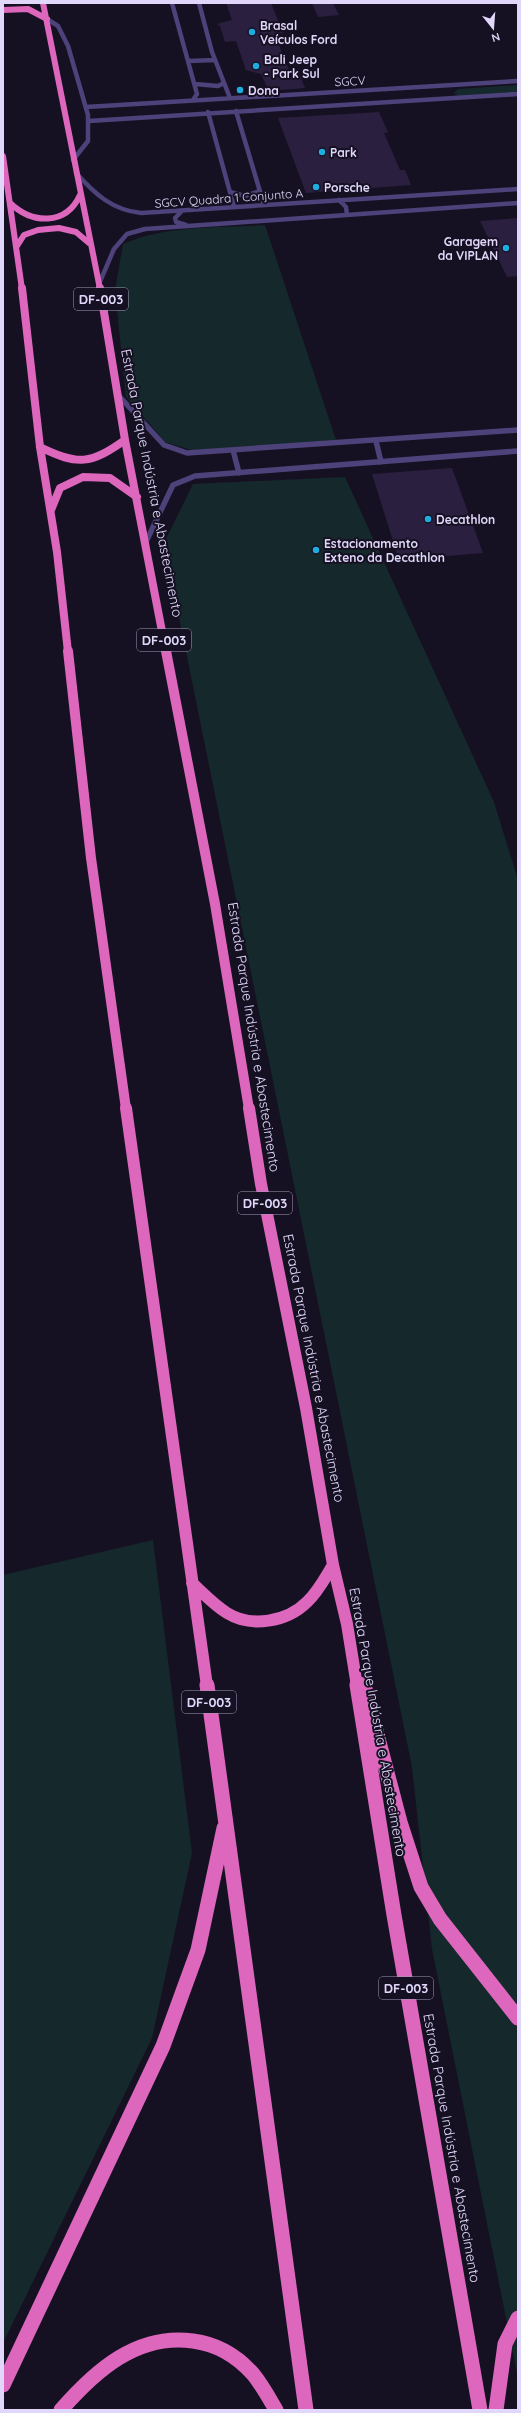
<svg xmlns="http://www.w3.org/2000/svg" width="521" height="2413" viewBox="0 0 521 2413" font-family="Quicksand,sans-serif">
<rect width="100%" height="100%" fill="#161122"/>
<path fill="#15282b" d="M518,85V92L458,96L454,93L458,89Z
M265,225L336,440L195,451L165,442L126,397L115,290L123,244C166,225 218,228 265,225Z
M345,477L494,802L518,880V2378L432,1949L412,1767L164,543L193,484Z
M153,1540L192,1853L152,2038L3,2343V1575Z"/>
<path fill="#2b1f40" d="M226,3H271L283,33H274L289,70L299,73L305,88L269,91L261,74L246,70L236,41L225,42L220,26L217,24L232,20Z
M312,3H333L339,15L318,17Z
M379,112L388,132L384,133L394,156L400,170H405L411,185L306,193L278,118Z
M518,218V276L507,277L480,221Z
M452,468L483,553L399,560L372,474Z"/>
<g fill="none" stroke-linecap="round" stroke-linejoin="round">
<path stroke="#4d427a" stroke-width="4.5" d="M172,3L197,94L193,100
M199,3L212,52L230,98
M47,19L58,26L68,46L88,115V141L73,160
M188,61L215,60
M195,84L218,86L224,83
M86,107L518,81
M236,111L264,205
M208,112L234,207
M89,121L518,94
M76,173C95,194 112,210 141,213L518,189
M230,192L245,196L260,191
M339,200L346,207L347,215
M182,211L175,218L176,222L186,225
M99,284L114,249L127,234L145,229L518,203"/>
<path stroke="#4d427a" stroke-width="5.5" d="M119,396L164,445L187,453L518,430
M376,441L381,462
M233,450L239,473
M145,544L173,485L195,476L518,451"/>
<path stroke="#dc67bc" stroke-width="6" d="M43,3L100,289
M3,10L28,9L47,19
M3,156L22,289
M10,203C32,224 66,226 80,195
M17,246L24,235L38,230L59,228L76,232L89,243"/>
<path stroke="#dc67bc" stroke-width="8" d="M22,288L40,447L57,552L68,652
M100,288L125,440L166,652
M40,447C78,466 91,464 125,440
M51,510L60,488L83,477L110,478L137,497"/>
<path stroke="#dc67bc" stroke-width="10" d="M68,651L91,858L126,1109
M166,651L215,904L249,1109"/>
<path stroke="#dc67bc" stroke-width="12" d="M126,1108L207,1686
M249,1108L261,1184L306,1408L333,1565L347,1624L357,1686
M192,1583C203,1593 214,1605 227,1613C251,1628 287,1622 307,1602C318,1592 325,1578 333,1565
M363,1683L364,1686"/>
<path stroke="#dc67bc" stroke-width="15" d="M207,1685L306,2410
M357,1685L394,1915L480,2410
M364,1685L400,1822L421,1887L440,1919L518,2018
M3,2385L163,2046L198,1950L224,1828
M61,2410C95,2371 137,2333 193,2341C216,2344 237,2356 253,2374C262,2385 269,2398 276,2410
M496,2410L505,2344L518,2318"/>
</g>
<g fill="#1eadde" stroke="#161122" stroke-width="1.5">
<circle cx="252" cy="32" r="4"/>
<circle cx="256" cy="66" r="4"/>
<circle cx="240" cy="90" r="4"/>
<circle cx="322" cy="152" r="4"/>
<circle cx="316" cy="187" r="4"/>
<circle cx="506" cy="248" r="4"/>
<circle cx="428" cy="519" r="4"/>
<circle cx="316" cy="550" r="4"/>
</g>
<g text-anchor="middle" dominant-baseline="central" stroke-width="4" stroke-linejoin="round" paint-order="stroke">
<g font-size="12" font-weight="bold" fill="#e0d7fa" stroke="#161122" text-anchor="start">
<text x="260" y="25">Brasal<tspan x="260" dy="14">Veículos Ford</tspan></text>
<text x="264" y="59">Bali Jeep<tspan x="264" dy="14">- Park Sul</tspan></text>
<text x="248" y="90">Dona</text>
<text x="330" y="152">Park</text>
<text x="324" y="187">Porsche</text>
<text x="498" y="241" text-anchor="end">Garagem<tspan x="498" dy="14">da VIPLAN</tspan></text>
<text x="436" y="519">Decathlon</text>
<text x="324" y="543">Estacionamento<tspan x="324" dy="14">Exteno da Decathlon</tspan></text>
</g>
<g font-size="12" fill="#e0d7fa" stroke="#161122">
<text transform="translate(350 81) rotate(-3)">SGCV</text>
<text transform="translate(229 198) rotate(-4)">SGCV Quadra 1 Conjunto A</text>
</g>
<g fill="#161122" stroke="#a39cb9" stroke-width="1">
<rect x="74" y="288" width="54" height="22" rx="3"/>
<rect x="137" y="629" width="54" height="22" rx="3"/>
<rect x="238" y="1192" width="54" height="22" rx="3"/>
<rect x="182" y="1691" width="54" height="22" rx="3"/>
<rect x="379" y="1977" width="54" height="22" rx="3"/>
</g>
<g font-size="13" font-weight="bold" fill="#e0d7fa">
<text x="101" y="299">DF-003</text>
<text x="164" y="640">DF-003</text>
<text x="265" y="1203">DF-003</text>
<text x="209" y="1702">DF-003</text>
<text x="406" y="1988">DF-003</text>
</g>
<g font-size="14" fill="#e0d7fa" stroke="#161122">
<text transform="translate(152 483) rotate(79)">Estrada Parque Indústria e Abastecimento</text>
<text transform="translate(254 1037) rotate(81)">Estrada Parque Indústria e Abastecimento</text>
<text transform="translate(314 1368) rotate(79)">Estrada Parque Indústria e Abastecimento</text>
<text transform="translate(378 1722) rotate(80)">Estrada Parque Indústria e Abastecimento</text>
<text transform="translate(452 2148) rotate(80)">Estrada Parque Indústria e Abastecimento</text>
</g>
</g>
<rect width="521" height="2413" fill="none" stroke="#e0d7fa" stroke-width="8"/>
<g transform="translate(493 28) rotate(163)" stroke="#161122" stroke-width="3" paint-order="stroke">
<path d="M0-3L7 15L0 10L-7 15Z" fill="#e0d7fa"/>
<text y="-6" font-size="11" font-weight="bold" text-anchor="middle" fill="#e0d7fa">N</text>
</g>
</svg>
